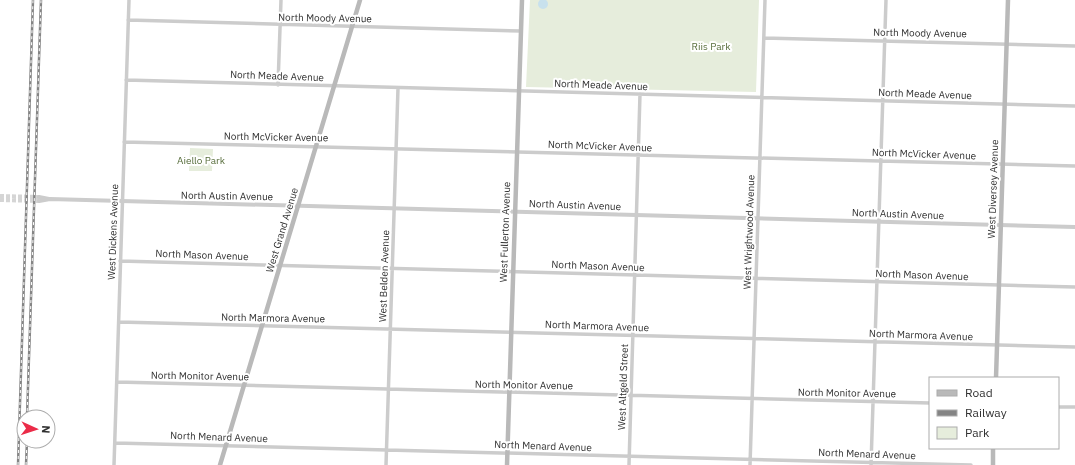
<svg xmlns="http://www.w3.org/2000/svg" width="1075" height="465" viewBox="0 0 1075 465" font-family="'IBM Plex Sans',sans-serif">
<rect width="100%" height="100%" fill="#fff"/>
<path fill="#e6eddc" d="M530,0H759L756,92L526,87Z
M190,148L213,149L212,171H189Z"/>
<path fill="#c8e1ed" d="M538 4a5 5 0 1 1 10 0a5 5 0 1 1-10 0Z"/>
<g fill="none" stroke-linecap="round" stroke-linejoin="round">
<path stroke="#d5d5d5" stroke-width="4" stroke-dasharray="4 2" stroke-linecap="butt" d="M0,196L39,197
M0,200L39,201"/>
<path stroke="#ccc" stroke-width="3.5" d="M128,20L521,31
M764,38L1075,46
M126,80L1075,106
M278,85L281,0
M124,142L1075,166
M120,261L1075,287
M119,322L1075,347
M117,382L930,403
M1058,407H1075
M115,443L971,465
M114,465L129,0
M386,465L398,88
M629,465L640,94
M750,465L765,0
M871,465L886,0"/>
<path stroke="#ccc" stroke-width="4" d="M39,197L49,199
M39,201L50,199L1075,227"/>
<path stroke="#b9b9b9" stroke-width="4.5" d="M996,378L1008,0
M220,465L360,0
M507,465L522,0
M993,465V448"/>
<defs>
<path id="rail" d="M27,417L41,0
M18,465L33,0
M26,465L27,441"/>
</defs>
<use href="#rail" stroke="#848484" stroke-width="2.5"/>
<use href="#rail" stroke="#fff" stroke-width="1" stroke-dasharray="3" stroke-linecap="butt"/>
</g>
<g text-anchor="middle" dominant-baseline="central" stroke-width="4" stroke-linejoin="round" paint-order="stroke">
<g font-size="10" fill="#2f2f2f" stroke="#fff">
<text transform="translate(325 18) rotate(1)">North Moody Avenue</text>
<text transform="translate(920 33) rotate(1)">North Moody Avenue</text>
<text transform="translate(277 76) rotate(2)">North Meade Avenue</text>
<text transform="translate(601 85) rotate(2)">North Meade Avenue</text>
<text transform="translate(925 94) rotate(2)">North Meade Avenue</text>
<text transform="translate(276 137) rotate(1)">North McVicker Avenue</text>
<text transform="translate(600 146) rotate(2)">North McVicker Avenue</text>
<text transform="translate(924 154) rotate(2)">North McVicker Avenue</text>
<text transform="translate(993 189) rotate(-88)">West Diversey Avenue</text>
<text transform="translate(227 196) rotate(1)">North Austin Avenue</text>
<text transform="translate(575 205) rotate(2)">North Austin Avenue</text>
<text transform="translate(898 214) rotate(2)">North Austin Avenue</text>
<text transform="translate(282 230) rotate(-73)">West Grand Avenue</text>
<text transform="translate(113 232) rotate(-88)">West Dickens Avenue</text>
<text transform="translate(505 232) rotate(-88)">West Fullerton Avenue</text>
<text transform="translate(749 232) rotate(-88)">West Wrightwood Avenue</text>
<text transform="translate(202 255) rotate(2)">North Mason Avenue</text>
<text transform="translate(598 266) rotate(2)">North Mason Avenue</text>
<text transform="translate(922 275) rotate(2)">North Mason Avenue</text>
<text transform="translate(384 276) rotate(-88)">West Belden Avenue</text>
<text transform="translate(273 318) rotate(1)">North Marmora Avenue</text>
<text transform="translate(597 326) rotate(2)">North Marmora Avenue</text>
<text transform="translate(921 335) rotate(2)">North Marmora Avenue</text>
<text transform="translate(200 376) rotate(1)">North Monitor Avenue</text>
<text transform="translate(524 385) rotate(1)">North Monitor Avenue</text>
<text transform="translate(623 387) rotate(-88)">West Altgeld Street</text>
<text transform="translate(847 393) rotate(1)">North Monitor Avenue</text>
<text transform="translate(219 437) rotate(2)">North Menard Avenue</text>
<text transform="translate(543 446) rotate(2)">North Menard Avenue</text>
<text transform="translate(867 454) rotate(2)">North Menard Avenue</text>
</g>
<g font-size="10" fill="#566c3a" stroke="#fff">
<text x="711" y="46">Riis Park</text>
<text x="201" y="160">Aiello Park</text>
</g>
</g>
<rect x="929" y="377" width="130" height="72" fill="#ffffff" stroke="#acacac"/>
<rect x="937" y="390" width="20" height="6" fill="#b9b9b9" stroke="#acacac"/>
<text x="965" y="397" font-size="12" fill="#2f2f2f">Road</text>
<rect x="937" y="410" width="20" height="6" fill="#848484" stroke="#acacac"/>
<text x="965" y="417" font-size="12" fill="#2f2f2f">Railway</text>
<rect x="937" y="427" width="20" height="12" fill="#e6eddc" stroke="#acacac"/>
<text x="965" y="437" font-size="12" fill="#2f2f2f">Park</text>
<g transform="translate(36 429) rotate(93)"><circle r="19" fill="#ffffff" stroke="#acacac"/>
<path d="M0-3L7 15L0 10L-7 15Z" fill="#eb2b48"/>
<text y="-6" font-size="11" font-weight="bold" text-anchor="middle" fill="#2f2f2f">N</text>
</g>
</svg>
